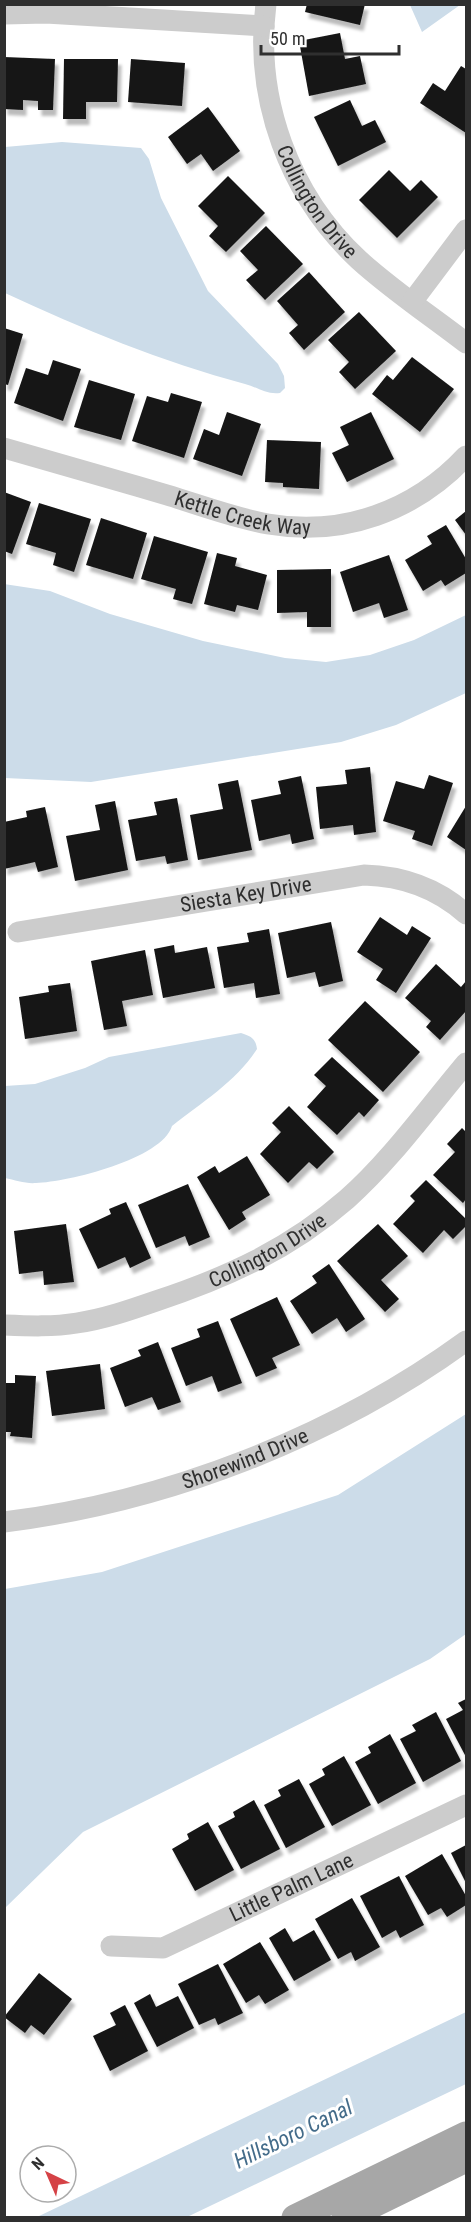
<svg xmlns="http://www.w3.org/2000/svg" width="471" height="2222" viewBox="0 0 471 2222" font-family="'Roboto Condensed',sans-serif">
<defs>
<filter id="shadow"><feDropShadow dx="3.5" dy="6" stdDeviation="1.5" flood-color="#0004"/></filter>
</defs>
<rect width="100%" height="100%" fill="#fff"/>
<path fill="#ccdce9" d="M410,5H460L422,32Z
M62,142L141,148L149,159L161,198L208,291L278,364L284,376L285,388L280,393C267,395 257,387 245,384C162,362 82,329 5,293V147Z
M4,584L50,591L110,614L203,641L285,658L326,662L370,655L414,640L466,615V693L396,725L341,742L91,782L5,778Z
M241,1033C251,1036 256,1039 257,1049C237,1081 201,1103 172,1126C162,1159 68,1182 36,1183C26,1184 15,1180 5,1178V1086L35,1084L85,1068L109,1057Z
M466,1414V1634L430,1659L83,1832L5,1908V1589L102,1572L338,1495Z
M466,2012V2084L187,2217H37Z"/>
<path fill="#161616" filter="url(#shadow)" d="M307,4H365L360,25L305,12Z
M340,33L345,59L360,56L366,84L309,96L299,41Z
M4,57L55,59L53,110H38V101L23,100V110L4,109Z
M64,59H118L117,102H86V119H63Z
M131,59L185,63L182,106L128,102Z
M461,66L466,69V133L420,103L433,83L445,91Z
M350,100L362,126L375,120L386,142L338,166L314,117Z
M208,107L240,151L213,171L201,154L187,164L168,137Z
M389,170L410,191L421,180L438,197L397,238L359,200Z
M228,176L265,213L226,252L209,236L218,226L198,206Z
M266,226L303,264L265,300L246,280L258,270L240,251Z
M309,272L345,312L304,350L289,333L298,325L277,301Z
M359,312L396,351L355,389L339,372L349,362L328,340Z
M4,328L23,334L8,385L4,384Z
M412,357L454,389L420,432L372,394L387,375L393,380Z
M53,360L81,369L63,421L14,403L26,368L48,375Z
M89,380L135,394L121,440L74,427Z
M171,393L202,402L184,458L132,441L147,396L168,402Z
M227,412L261,424L242,476L193,459L204,429L219,435Z
M371,412L394,459L347,482L332,453L349,445L340,427Z
M267,440L321,442L319,489L283,487V483L265,482Z
M4,492L31,502L12,554L4,551Z
M39,503L91,519L74,572L53,565L56,553L26,544Z
M466,511V535L455,520Z
M101,518L147,533L133,579L86,565Z
M446,525L466,559V573L445,586L441,580L423,591L405,560L432,544L427,536Z
M154,536L208,552L192,604L173,599L176,589L141,579Z
M217,553L237,558L235,566L267,575L258,610L237,605L235,612L204,604Z
M389,555L408,610L384,618L379,603L353,612L340,572Z
M331,569V627H307V612L277,613V570Z
M370,767L376,832L354,835L353,825L320,829L316,787L347,784L345,770Z
M429,775L453,783L432,846L412,839L415,831L383,821L396,781L424,789Z
M301,776L314,839L292,844L290,834L259,841L251,800L281,794L278,781Z
M238,780L252,850L198,860L190,815L223,809L218,784Z
M177,798L188,860L167,864L165,856L136,861L128,820L157,815L154,802Z
M115,801L128,870L75,881L66,836L100,830L95,805Z
M466,806V850L447,837Z
M45,807L58,867L38,872L35,862L4,869V822L27,817L26,811Z
M380,917L407,935L412,926L431,938L396,993L376,980L383,969L357,952Z
M331,922L343,981L319,987L315,972L287,978L278,933Z
M269,929L280,994L256,998L254,983L224,988L217,947L249,942L247,933Z
M174,945L175,953L207,947L215,988L163,998L154,949Z
M145,950L153,995L122,1001L127,1026L104,1030L91,961Z
M436,964L461,987L466,981V1011L440,1040L426,1027L431,1021L405,998Z
M70,983L77,1031L25,1039L19,997L49,992L48,986Z
M365,1001L420,1052L383,1092L328,1040Z
M332,1057L379,1100L364,1117L359,1112L337,1135L307,1107L326,1086L314,1075Z
M289,1106L334,1152L317,1169L309,1162L288,1183L260,1154L281,1132L272,1123Z
M462,1128L466,1132V1199L463,1203L433,1175L455,1152L447,1144Z
M247,1156L270,1195L242,1212L246,1219L229,1230L197,1177L215,1166L219,1173Z
M426,1180L466,1219V1226L453,1239L444,1230L423,1253L393,1224L415,1201L410,1196Z
M188,1184L210,1237L189,1246L185,1236L156,1248L138,1205Z
M126,1202L151,1258L130,1268L125,1257L98,1269L79,1229L111,1214L109,1209Z
M66,1224L74,1282L44,1285L43,1271L19,1274L14,1231Z
M378,1224L408,1256L381,1280L399,1299L385,1312L337,1261Z
M329,1264L365,1319L346,1332L337,1318L312,1334L290,1301L317,1283L312,1276Z
M277,1297L300,1345L272,1358L277,1368L256,1377L230,1319Z
M218,1321L242,1383L218,1392L212,1376L186,1386L171,1348L200,1337L197,1329Z
M158,1342L181,1402L158,1410L152,1397L125,1407L110,1368L141,1356L138,1350Z
M100,1364L105,1409L52,1416L46,1371Z
M15,1375L36,1376L32,1438L10,1436L11,1432H4V1383H15Z
M466,1699V1757L446,1719L463,1710L458,1703Z
M436,1712L461,1761L423,1782L400,1739L416,1731L412,1725Z
M390,1734L416,1783L378,1804L355,1762L371,1753L368,1747Z
M344,1756L371,1805L332,1826L309,1784L325,1775L322,1769Z
M299,1779L325,1827L286,1848L264,1805L281,1796L278,1790Z
M254,1800L280,1849L241,1869L218,1826L235,1817L233,1812Z
M208,1822L234,1870L195,1891L172,1849L189,1839L187,1834Z
M466,1845V1883L451,1853Z
M442,1854L466,1896V1905L447,1917L441,1908L428,1915L405,1876Z
M399,1876L424,1925L400,1938L396,1930L382,1938L360,1896Z
M352,1898L380,1947L355,1961L351,1952L338,1959L315,1919Z
M285,1928L293,1942L314,1930L331,1960L294,1981L269,1938Z
M260,1942L289,1990L265,2004L259,1995L246,2003L223,1964Z
M218,1964L243,2013L218,2025L215,2018L199,2025L178,1984Z
M39,1973L72,1999L44,2035L31,2025L25,2033L4,2017Z
M150,1994L156,2007L178,1996L194,2028L157,2047L134,2003Z
M125,2005L148,2051L110,2071L93,2036L116,2025L110,2013Z"/>
<g fill="none" stroke-linecap="round" stroke-linejoin="round">
<g stroke="#ccc" stroke-width="21">
<path id="s1" d="M266,4C254,99 289,195 359,260C392,290 431,316 466,343"/>
<path d="M4,14L46,13L264,26"/>
<path d="M412,302L466,230"/>
<path id="s2" d="M4,448C59,464 113,479 167,495C200,505 234,518 268,524C343,537 415,511 466,456"/>
<path id="s3" d="M18,932L364,875C403,876 437,888 466,914"/>
<path id="s4" d="M4,1325C29,1326 53,1327 77,1323C104,1319 130,1310 156,1301C226,1278 290,1249 347,1199C391,1160 428,1108 466,1063"/>
<path id="s5" d="M4,1522C167,1502 334,1437 466,1341"/>
<path id="s6" d="M111,1946L163,1948L466,1805"/>
</g>
<path stroke="#a7a7a7" stroke-width="27" d="M295,2218L466,2135
M345,2218L466,2159"/>
</g>
<g text-anchor="middle" dominant-baseline="central" stroke-width="6" stroke-linejoin="round" paint-order="stroke">
<g font-size="21" fill="#2f2f2f" stroke="#fff">
<text stroke="none"><textPath href="#s1" startOffset="210">Collington Drive</textPath></text>
<text stroke="none"><textPath href="#s2" startOffset="248">Kettle Creek Way</textPath></text>
<text stroke="none"><textPath href="#s3" startOffset="231">Siesta Key Drive</textPath></text>
<text stroke="none"><textPath href="#s4" startOffset="278">Collington Drive</textPath></text>
<text stroke="none"><textPath href="#s5" startOffset="250">Shorewind Drive</textPath></text>
<text stroke="none"><textPath href="#s6" startOffset="194">Little Palm Lane</textPath></text>
</g>
<g font-size="22" font-style="italic" fill="#446c8a" stroke="#fff">
<text transform="translate(293 2134) rotate(-26)">Hillsboro Canal</text>
</g>
</g>
<rect width="471" height="2222" fill="none" stroke="#2f2f2f" stroke-width="12"/>
<g transform="translate(48 2174) rotate(316)"><circle r="28" fill="#ffffff" stroke="#acacac" stroke-width="1.5"/>
<path d="M0-4.5L10 22L0 15L-10 22Z" fill="#d54246"/>
<text y="-9" font-size="16" font-weight="bold" text-anchor="middle" fill="#2f2f2f">N</text>
</g>
<path d="M261 45v9h138v-9" fill="none" stroke="#2f2f2f" stroke-width="3"/>
<text x="270" y="45" font-size="18" fill="#2f2f2f" stroke="#ffffff" stroke-width="4.5" paint-order="stroke">50 m</text>
</svg>
